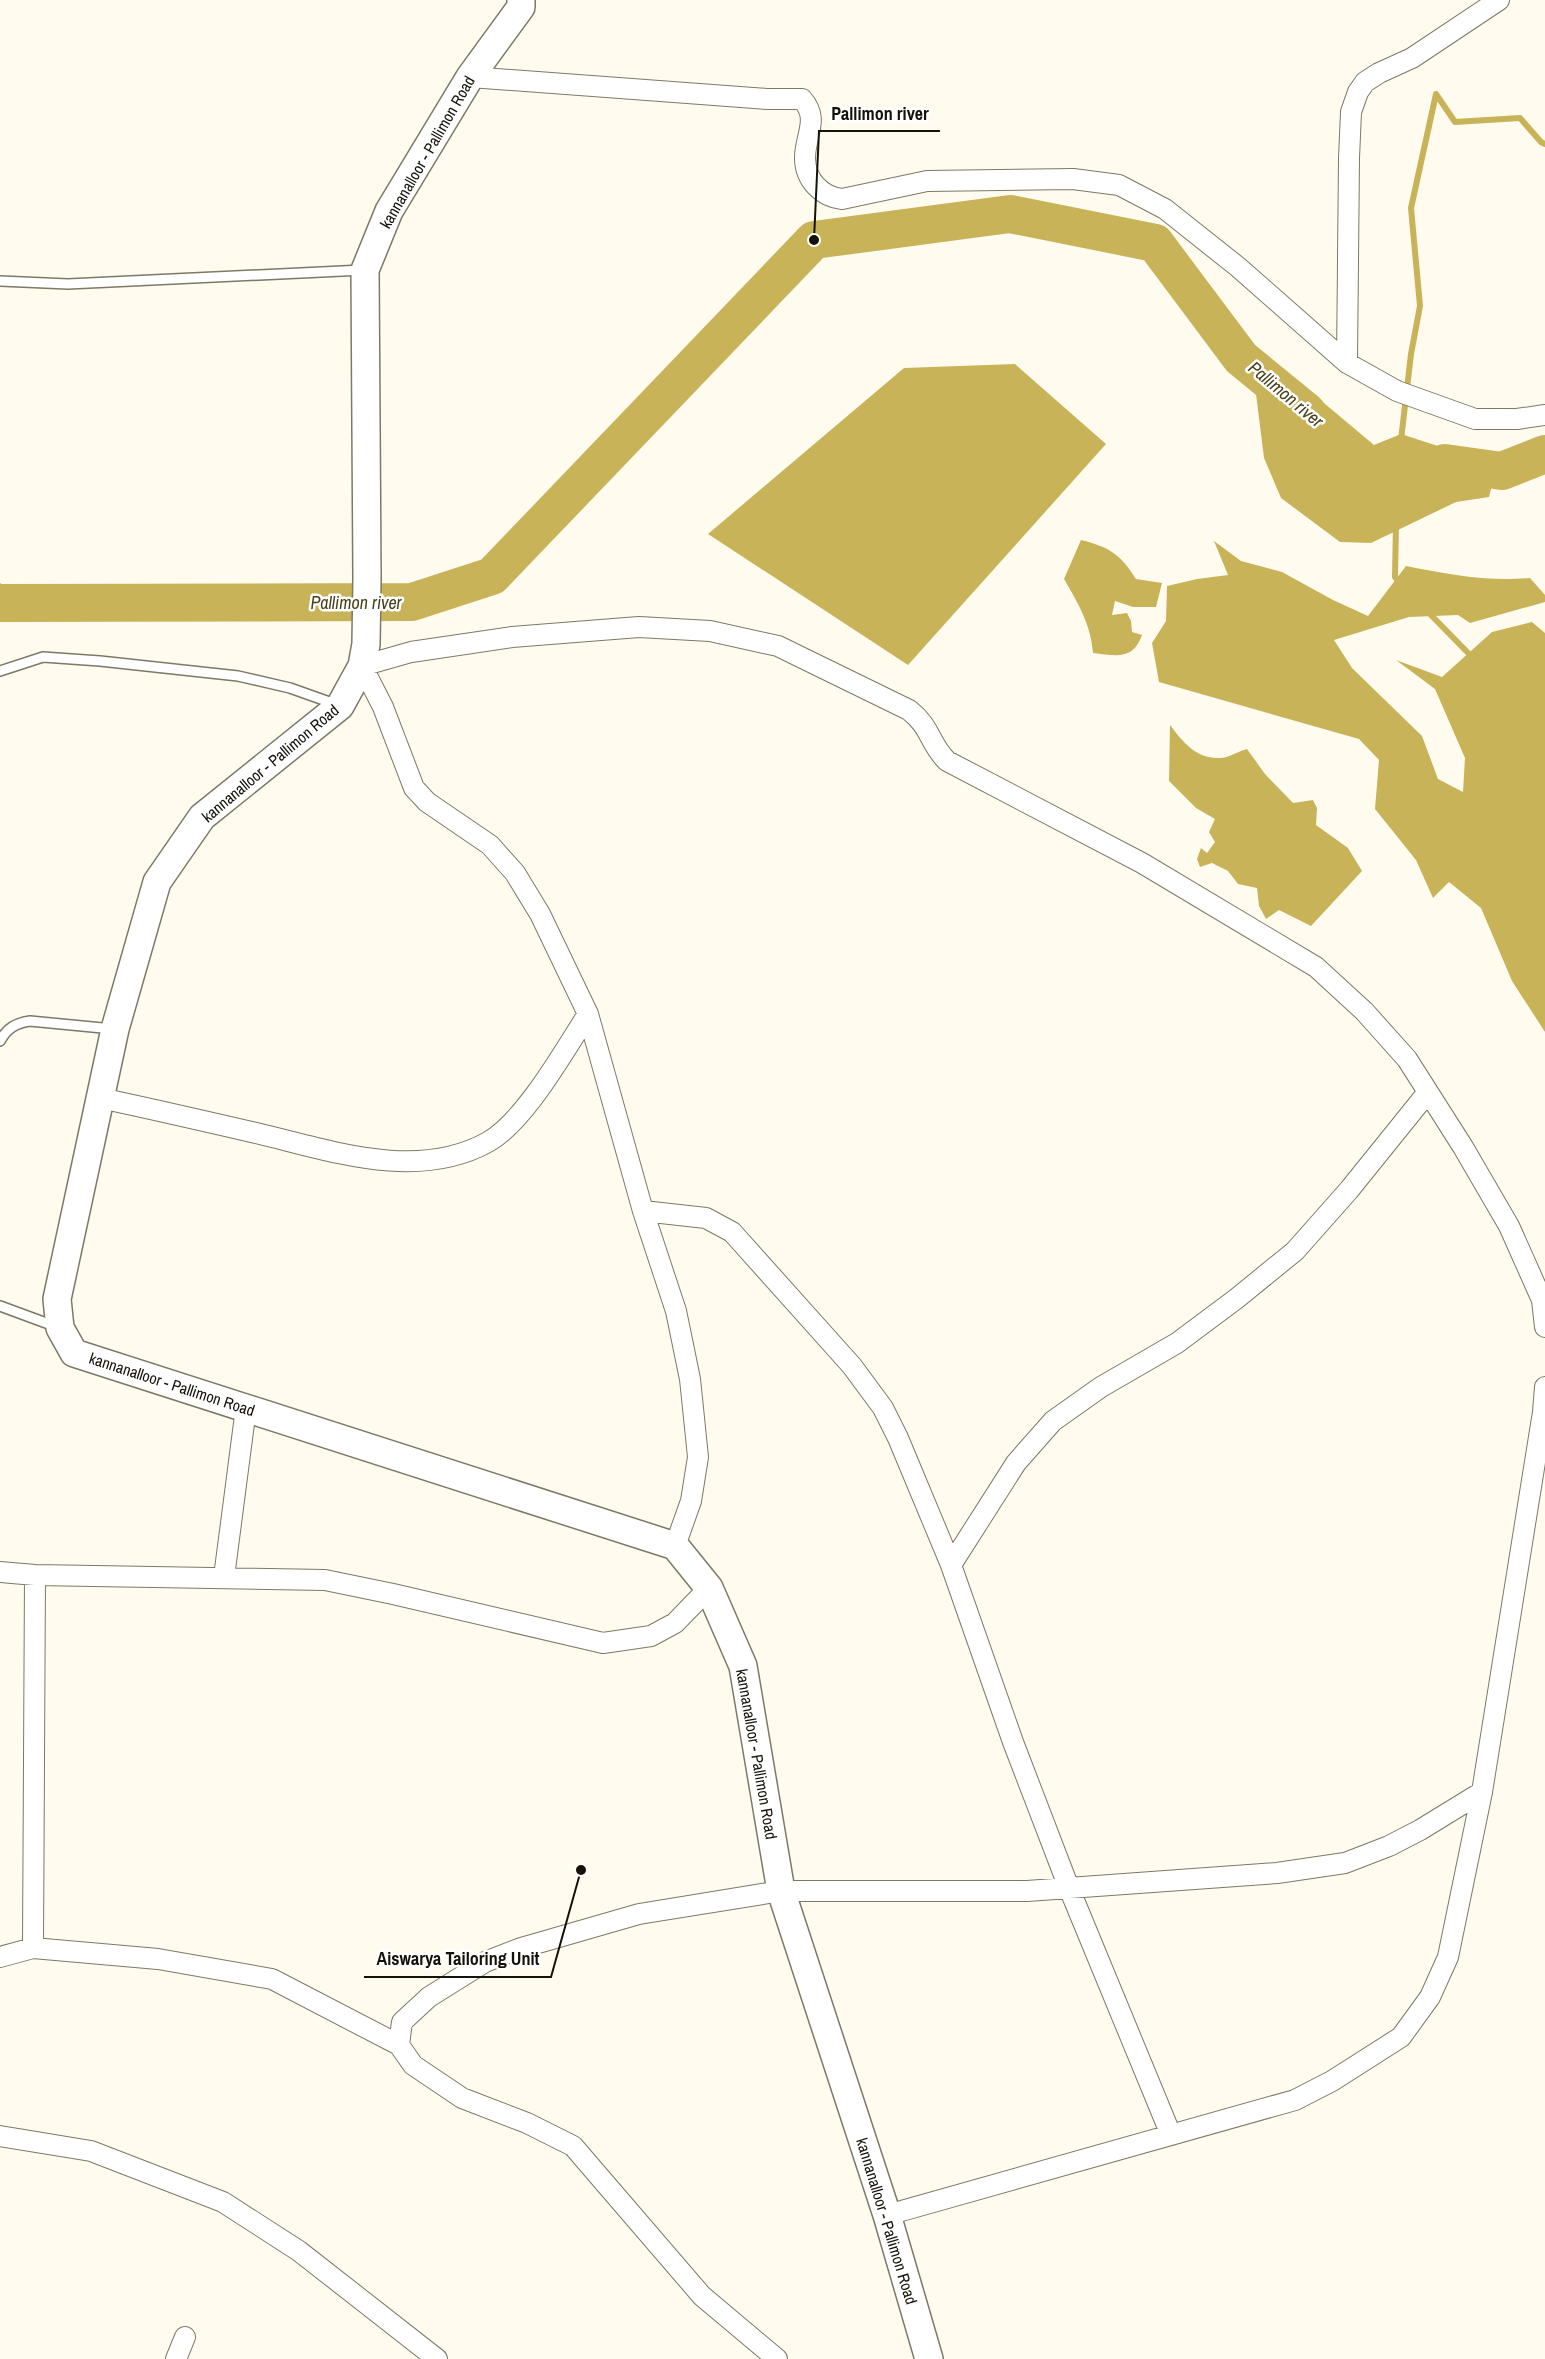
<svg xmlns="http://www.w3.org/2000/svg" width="1545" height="2359" viewBox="0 0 1545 2359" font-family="'Archivo Narrow',sans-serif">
<rect width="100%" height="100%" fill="#fffcef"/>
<path fill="#c9b359" d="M1015,364L1106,444L908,665L708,534L904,368Z
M1281,367L1374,445L1401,434L1447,449L1498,461L1489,497L1456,502L1371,543L1340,542L1281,498L1264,458L1256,394Z
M1081,540C1110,547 1121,555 1136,579L1162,583L1156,607H1133L1115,601L1112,615L1127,613L1131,621L1132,632L1142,635C1133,660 1117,656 1093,653C1091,625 1078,603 1064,579Z
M1214,541L1241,561L1282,572L1333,600L1368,616L1406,566C1447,574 1488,582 1530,578L1545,595V602L1470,623L1458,615L1409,617L1334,640L1352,668L1422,736L1438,779L1463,792L1465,758L1435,689L1396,660L1442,677L1492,632L1532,622L1545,633V1032L1512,981L1481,908L1449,882L1433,898L1416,860L1375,809L1379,760L1359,739L1159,682L1152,643L1166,621L1167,586L1197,579L1228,575Z
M0,583L50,612L0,618Z
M1170,725C1183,742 1196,759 1220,758C1228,758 1239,751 1247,749L1265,774L1293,803L1313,800L1317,808L1316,825L1348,848L1362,871L1311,926L1279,910L1266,919L1259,906L1257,888L1238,884L1228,871L1212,863L1200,867L1197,859L1201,848L1207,853L1215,842L1209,832L1215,819L1196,808L1169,781Z"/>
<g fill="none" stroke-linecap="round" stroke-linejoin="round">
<path stroke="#c9b359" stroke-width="6" d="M1401,440L1411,354L1420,306L1411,208L1436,94L1455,122L1520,118L1541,142L1545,144
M1396,523L1395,577L1400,583
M1428,612L1473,658"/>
<path stroke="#c9b359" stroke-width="38" d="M1445,463L1502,471L1545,454
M0,603L412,602L492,576L814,240L1010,214L1155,243L1241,358L1307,412"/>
<defs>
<path id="lane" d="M0,281L68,284L363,270
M0,671L43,657L100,661L238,676L290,688L335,704
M0,1041C7,1028 16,1023 30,1021L113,1029
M0,1306L57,1327"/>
<path id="street" d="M470,77L767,99H802C820,119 805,135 805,158C805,180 822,197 842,199L927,181L1073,179L1119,185L1165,209L1238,267L1347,363L1397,391L1475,419H1517L1545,415
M1347,363L1349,158L1351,112L1358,92L1365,82L1379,73L1412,58L1499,0
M100,1098C152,1109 204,1121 256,1133C329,1150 416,1182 488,1142C525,1121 564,1051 588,1014
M643,1211L706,1218L732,1232L852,1366L883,1408L898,1438L951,1565L1013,1742L1069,1888L1171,2135
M675,1546L691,1501L698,1457L690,1379L676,1311L643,1211L588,1014L540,914L515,873L490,845L427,802L414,788L383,707L362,666L411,652L512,637L639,627L710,631L778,646L909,710C931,727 929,743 947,761L1142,863L1316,967L1364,1011L1407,1059L1463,1147L1509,1226L1542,1300L1545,1327
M951,1565L1016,1463L1053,1421L1101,1387L1177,1343L1236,1299L1295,1251L1349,1190L1428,1092
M0,1572L35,1575L325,1580L393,1594L603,1643L651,1636L675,1623L709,1588
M224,1577L246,1408
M33,1948L35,1575
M0,1957L33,1948L158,1959L272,1979L399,2045
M0,2136L91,2151L223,2202L299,2251L437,2359
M887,2215L1295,2100L1332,2081L1401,2037L1430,1997L1448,1957L1482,1792L1543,1412L1545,1387
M176,2359L185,2337
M777,2359L702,2296L573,2146L527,2123L462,2098L413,2065L399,2045L402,2022L429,1997L485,1962L521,1948L639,1914L781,1891H1027L1277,1873L1345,1863L1389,1846L1420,1830L1482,1792"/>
<path id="secondary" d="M521,0V7L470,77L389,211L365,270L367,578L366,644L362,666L340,706L202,817L157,882L115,1029L57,1299L60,1328L74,1353L675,1546L709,1588L743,1666L781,1891L887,2215L929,2359"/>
</defs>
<use href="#lane" stroke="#7d7965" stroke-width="12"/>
<use href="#street" stroke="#7d7965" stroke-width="22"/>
<use href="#secondary" stroke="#7d7965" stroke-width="30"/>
<use href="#lane" stroke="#fff" stroke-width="9"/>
<use href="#street" stroke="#fff" stroke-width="20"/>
<use href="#secondary" stroke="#fff" stroke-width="27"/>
</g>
<g text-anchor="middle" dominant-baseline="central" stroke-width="5" stroke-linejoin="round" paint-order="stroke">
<g font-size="16" fill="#14120a" stroke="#fff">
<text transform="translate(427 152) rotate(-60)">kannanalloor - Pallimon Road</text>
<text transform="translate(270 763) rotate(-40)">kannanalloor - Pallimon Road</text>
<text transform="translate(172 1384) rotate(18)">kannanalloor - Pallimon Road</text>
<text transform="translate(757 1754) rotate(80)">kannanalloor - Pallimon Road</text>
<text transform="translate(887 2221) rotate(73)">kannanalloor - Pallimon Road</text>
</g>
<g font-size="18" font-style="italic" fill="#494019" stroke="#fff">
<text transform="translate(1286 394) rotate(40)">Pallimon river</text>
<text x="356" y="602">Pallimon river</text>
</g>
</g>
<path fill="none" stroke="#14120a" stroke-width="2" d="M814 240L819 131H940M581 1870L551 1977H364"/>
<g fill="#14120a" stroke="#fff" stroke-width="2">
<circle cx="814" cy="240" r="6"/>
<circle cx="581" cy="1870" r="6"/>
</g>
<g font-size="18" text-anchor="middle" font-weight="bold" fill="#14120a" stroke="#fff" stroke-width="5" stroke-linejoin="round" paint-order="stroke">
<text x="880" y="120">Pallimon river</text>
<text x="458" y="1965">Aiswarya Tailoring Unit</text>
</g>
</svg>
